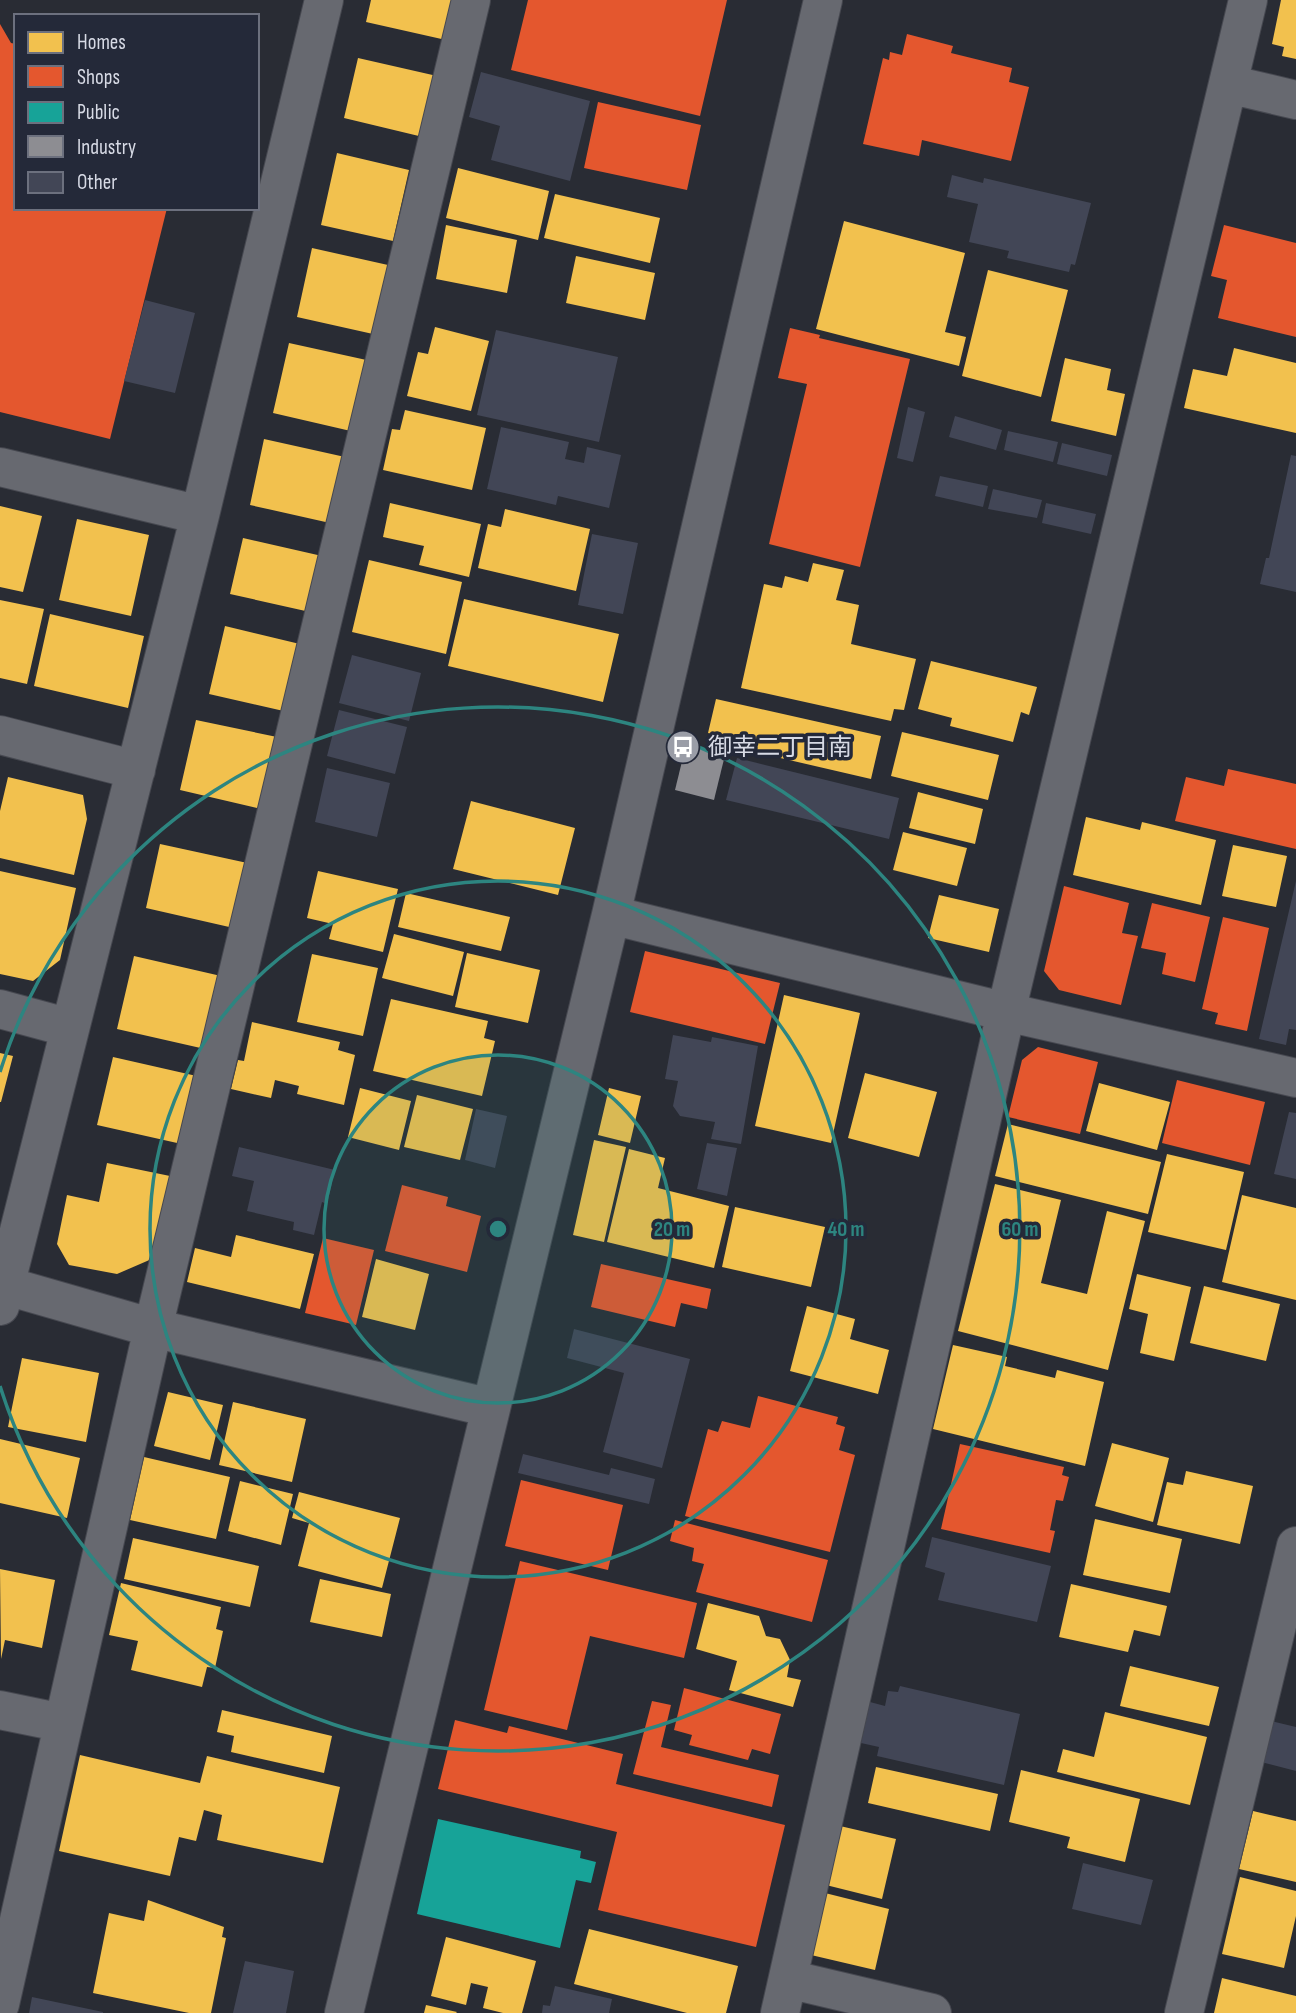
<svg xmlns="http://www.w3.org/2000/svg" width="1296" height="2013" viewBox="0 0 1296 2013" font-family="'Sofia Sans Condensed','Noto Sans JP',sans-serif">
<rect width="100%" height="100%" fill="#292c34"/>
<path fill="#f2c14e" d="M371,0H455L446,40L366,22Z
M1281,0H1296V59L1282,56L1284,47L1272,44Z
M358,58L437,76L423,137L344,118Z
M337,153L409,170L393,241L321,225Z
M458,168L549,191L538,240L446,218Z
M555,194L660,218L650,263L544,238Z
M844,221L965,253L945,332L966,337L959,366L816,329Z
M446,225L517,240L507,293L436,279Z
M312,248L388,265L373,334L297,317Z
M576,256L655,273L645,320L566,303Z
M988,270L1068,290L1041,397L962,376Z
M435,327L489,341L471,411L407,396L418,352L428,354Z
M289,343L371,361L355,432L273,413Z
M1234,348L1296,363V433L1184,408L1193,369L1227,376Z
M1065,358L1111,369L1107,390L1125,394L1116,436L1051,421Z
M405,410L486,428L472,490L383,470L392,429L400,430Z
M264,439L345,457L330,523L250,505Z
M390,503L481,524L469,577L419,565L424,546L383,537Z
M0,506L42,516L23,592L0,587Z
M505,509L590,529L576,591L478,568L488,524L501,527Z
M77,519L149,535L131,616L59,600Z
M243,538L322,556L310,612L230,594Z
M369,560L462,582L446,654L352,632Z
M813,563L844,570L836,600L859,605L851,644L916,659L904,710L894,709L891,721L741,688L764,584L782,588L785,576L808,582Z
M464,599L619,634L603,702L448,666Z
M0,600L44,609L27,684L0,678Z
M50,614L144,636L128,708L34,686Z
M225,626L304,645L288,712L209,694Z
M931,661L1037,687L1029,715L1021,712L1013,742L950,726L952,718L918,709Z
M716,699L881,736L871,779L733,747L734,739L708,733Z
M196,720L277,737L261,809L180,790Z
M902,732L999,755L988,800L891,776Z
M8,777L83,795L87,819L74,875L0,858V811Z
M918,792L983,809L975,844L909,828Z
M471,801L575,828L558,895L453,869Z
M1086,817L1140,830L1142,822L1216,840L1201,905L1073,875Z
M903,832L967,848L957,886L893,870Z
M160,844L252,864L238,929L146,908Z
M1233,845L1287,856L1276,907L1222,896Z
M0,871L76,888L60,960L33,981L0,974Z
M318,871L398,889L383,952L329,939L333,924L307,918Z
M406,893L510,917L501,951L398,927Z
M939,895L999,909L989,952L928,938Z
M394,934L464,952L453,996L382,978Z
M467,953L540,970L528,1023L455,1007Z
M312,954L378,968L363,1036L297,1022Z
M134,956L221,976L205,1049L117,1029Z
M784,995L860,1013L831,1143L755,1126Z
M391,999L488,1021L484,1038L495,1041L482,1096L373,1071Z
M252,1022L340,1042L338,1050L355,1055L344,1105L297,1094L299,1086L275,1080L271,1098L231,1089L238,1060L244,1061Z
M0,1053L13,1056L1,1102H0Z
M113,1057L201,1077L186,1145L97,1125Z
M865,1073L937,1092L919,1157L848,1138Z
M1099,1083L1170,1102L1157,1150L1086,1131Z
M360,1088L411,1101L399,1150L348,1137Z
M609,1088L641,1096L630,1143L598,1135Z
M417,1095L473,1109L460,1160L404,1147Z
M1008,1124L1161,1162L1148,1214L995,1176Z
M594,1140L626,1147L604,1242L573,1235Z
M629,1149L665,1158L658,1188L729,1206L714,1268L607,1242Z
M1167,1154L1244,1172L1226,1250L1148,1232Z
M107,1163L170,1176L154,1258L117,1274L69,1265L57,1244L67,1195L99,1202Z
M995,1184L1061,1200L1041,1283L1087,1294L1107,1211L1145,1221L1108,1370L958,1331Z
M1242,1195L1296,1208V1300L1222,1282Z
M735,1207L825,1227L811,1287L722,1267Z
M236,1235L314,1254L300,1309L187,1282L195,1248L231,1257Z
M376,1259L429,1274L415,1330L362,1317Z
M1137,1274L1191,1287L1174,1361L1140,1353L1148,1314L1129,1309Z
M1204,1286L1280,1304L1266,1361L1190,1343Z
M807,1306L855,1319L850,1339L889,1350L878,1394L790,1371Z
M953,1345L1007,1357L1005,1366L1055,1378L1057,1370L1104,1382L1085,1466L933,1429Z
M22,1358L99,1373L86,1442L8,1427Z
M168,1392L223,1405L210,1460L154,1446Z
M233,1402L306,1419L292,1482L219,1465Z
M0,1439L80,1458L67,1518L0,1503Z
M1112,1443L1169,1458L1153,1522L1095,1506Z
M144,1457L230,1477L216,1539L130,1520Z
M1186,1471L1253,1486L1240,1544L1157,1525L1167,1482L1183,1485Z
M240,1481L293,1494L281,1545L228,1531Z
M299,1492L400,1518L382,1588L298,1566L309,1523L292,1518Z
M1095,1519L1182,1539L1170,1593L1083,1575Z
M133,1538L259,1566L250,1607L124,1579Z
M0,1569L55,1580L42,1648L5,1640L1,1659Z
M320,1579L391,1594L382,1637L310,1622Z
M121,1583L221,1607L216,1629L223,1631L215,1668L207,1667L202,1687L131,1670L138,1641L109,1635Z
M1071,1584L1167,1606L1160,1636L1134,1630L1128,1652L1059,1637Z
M708,1603L759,1616L766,1636L780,1639L790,1660L787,1677L801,1680L793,1707L729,1690L737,1661L696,1649Z
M1130,1666L1219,1687L1209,1726L1120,1706Z
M222,1710L332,1736L324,1773L231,1752L234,1736L217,1732Z
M1105,1712L1207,1737L1190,1805L1057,1772L1063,1749L1094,1757Z
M80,1755L200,1783L207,1756L340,1787L323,1863L217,1840L222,1815L204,1810L196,1841L179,1837L170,1876L59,1851Z
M876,1767L998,1794L990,1831L868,1803Z
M1021,1770L1140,1799L1125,1862L1067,1848L1070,1837L1009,1822Z
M1253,1811L1296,1821V1882L1239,1869Z
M840,1826L896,1839L882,1899L826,1885Z
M1240,1877L1296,1891V1916L1284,1968L1222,1954Z
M825,1893L889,1909L875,1970L811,1955Z
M148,1900L224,1927L222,1937L226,1938L211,2013H189L93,1993L109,1913L144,1921Z
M589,1929L738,1966L726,2013H687L574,1984Z
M446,1937L536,1961L522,2013H503L483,2008L488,1987L471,1983L466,2005L431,1996Z
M1222,1978L1296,1996V2013H1214Z
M426,2005L457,2012L456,2013H424Z"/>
<path fill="#e4572e" d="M528,0H727L700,116L511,70Z
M0,24L11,43L16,44V208H167L110,439L0,412Z
M907,34L953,46L951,53L1012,68L1009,82L1029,87L1011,161L922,140L919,156L863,144L883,58L889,60L890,52L902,55Z
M598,102L701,125L687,190L584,168Z
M1224,225L1296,243V337L1218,318L1227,280L1211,276Z
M790,328L820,335L819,338L910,359L860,567L769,544L807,384L778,378Z
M1228,769L1296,784V849L1175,821L1186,777L1224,786Z
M1064,886L1129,903L1122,933L1138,936L1121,1005L1059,990L1044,971Z
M1152,903L1210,917L1195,982L1162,974L1166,953L1141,948Z
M1223,917L1269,928L1247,1031L1215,1024L1218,1013L1202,1009Z
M645,951L780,983L765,1044L630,1012Z
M1038,1047L1098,1062L1080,1134L1008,1117L1022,1060Z
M1177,1080L1265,1102L1250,1165L1162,1143Z
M402,1185L448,1197L446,1206L481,1216L467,1272L385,1251Z
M323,1238L374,1250L356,1325L305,1313Z
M601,1264L711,1289L707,1309L681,1303L675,1327L591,1307Z
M758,1396L838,1417L836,1424L845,1427L839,1450L855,1455L830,1552L685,1516L708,1429L718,1432L722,1421L750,1428Z
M960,1444L1064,1467L1062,1475L1069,1477L1063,1501L1056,1500L1050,1530L1055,1531L1050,1553L941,1529Z
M521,1480L623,1505L608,1570L505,1546Z
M675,1520L828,1560L812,1622L696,1592L704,1564L692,1561L694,1548L670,1541Z
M520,1561L697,1603L684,1658L590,1636L567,1730L484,1710Z
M684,1688L781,1714L770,1754L752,1749L748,1760L689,1745L692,1735L674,1730Z
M652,1701L671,1705L661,1747L779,1775L772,1807L633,1774Z
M455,1720L507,1733L509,1726L623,1754L616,1784L785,1825L756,1947L598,1910L617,1832L438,1789Z"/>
<path fill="#17a398" d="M438,1819L581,1851L580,1858L596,1862L591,1883L576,1880L560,1948L417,1914Z"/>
<path fill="#8d8d92" d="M686,745L725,755L714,800L675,790Z"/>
<path fill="#424656" d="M481,72L590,101L570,181L491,160L500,126L469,117Z
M952,175L983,183L984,178L1091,203L1075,265L1071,264L1069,272L1007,258L1009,251L969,242L978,204L947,197Z
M145,300L195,313L175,393L124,381Z
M496,330L618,357L599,442L477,415Z
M908,407L925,412L913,462L897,458Z
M955,416L1002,430L996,450L949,437Z
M501,427L569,442L565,459L584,463L587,447L621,455L609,508L558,496L556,505L487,489Z
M1008,431L1058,442L1053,462L1004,450Z
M1062,443L1112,455L1107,476L1057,464Z
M1291,455L1296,456V592L1260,584L1266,558H1269Z
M940,476L988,486L983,507L935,496Z
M993,489L1042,500L1037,518L988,509Z
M1046,503L1096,514L1091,534L1042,523Z
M592,534L638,543L623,614L578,605Z
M352,655L421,673L409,721L339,703Z
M339,710L407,727L395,774L327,756Z
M737,758L899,798L889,839L726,800Z
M327,768L390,783L377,837L315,822Z
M1296,881V1030L1289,1029L1286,1045L1259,1039Z
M673,1035L711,1042L712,1037L758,1046L741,1144L711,1139L715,1122L680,1116L673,1106L678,1081L665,1079Z
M476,1109L507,1116L495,1168L465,1160Z
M1289,1112L1296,1113V1179L1274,1174Z
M707,1143L737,1148L727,1196L697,1189Z
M239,1147L335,1170L327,1204L322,1202L314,1235L293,1230L294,1222L247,1211L254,1181L232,1176Z
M574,1329L690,1359L662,1468L603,1452L624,1373L567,1358Z
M523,1454L609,1475L611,1468L655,1479L649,1504L518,1473Z
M932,1537L1051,1566L1037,1622L938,1600L945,1573L925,1567Z
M900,1686L1020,1714L1004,1785L877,1756L879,1747L861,1743L870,1702L885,1706L888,1691L898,1692Z
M1271,1721L1296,1727V1771L1261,1762Z
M1083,1863L1153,1880L1141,1925L1072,1909Z
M245,1961L294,1971L286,2013H233Z
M555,1986L612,1999L609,2013H542L543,2005L550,2006Z
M32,1997L103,2012V2013H29Z"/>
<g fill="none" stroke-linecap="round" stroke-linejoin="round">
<defs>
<path id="minor" d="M1228,84L1296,100
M0,467L200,515
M0,735L136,770
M611,915L1006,1012L1296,1078
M0,1009L70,1028
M0,1284L153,1328L491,1408
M0,1306L200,515L324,0
M0,1710L63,1723
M788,1979L932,2013
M0,2004L153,1328L471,0
M344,2013L611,915L823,0
M780,2013L1006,1012L1248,0
M1184,2013L1296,1546"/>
</defs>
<use href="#minor" stroke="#464850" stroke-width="40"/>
<use href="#minor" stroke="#676970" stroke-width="38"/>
</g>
<circle cx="498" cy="1229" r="174" fill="#2d8580" fill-opacity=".12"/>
<g fill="none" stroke="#2d8580" stroke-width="3.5">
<circle cx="498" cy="1229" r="174"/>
<circle cx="498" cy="1229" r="348"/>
<path d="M0 1072A522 522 0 1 1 0 1386"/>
</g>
<defs>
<symbol id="bus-disc" viewBox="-11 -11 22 22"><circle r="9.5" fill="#9a9da7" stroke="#242939"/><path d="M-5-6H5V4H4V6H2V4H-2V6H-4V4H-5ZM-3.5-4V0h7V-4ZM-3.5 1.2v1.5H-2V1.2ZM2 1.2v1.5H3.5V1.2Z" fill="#fff"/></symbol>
</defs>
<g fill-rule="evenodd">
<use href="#bus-disc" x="664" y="728" width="38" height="38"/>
</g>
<g text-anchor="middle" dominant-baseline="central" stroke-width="7" stroke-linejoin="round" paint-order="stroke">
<g font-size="24" fill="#d7dae5" stroke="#242939" text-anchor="start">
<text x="708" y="747">御幸二丁目南</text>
</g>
</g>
<circle cx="498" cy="1229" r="10" fill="#2d8580" stroke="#242939" stroke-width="3.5"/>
<g font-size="21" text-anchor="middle" font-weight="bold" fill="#2d8580" stroke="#242939" stroke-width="7" stroke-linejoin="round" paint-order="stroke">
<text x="672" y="1236">20 m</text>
<text x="846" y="1236">40 m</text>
<text x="1020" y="1236">60 m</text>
</g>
<rect x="14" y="14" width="245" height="196" fill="#242939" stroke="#6c707e" stroke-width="2"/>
<rect x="28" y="32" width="35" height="21" fill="#f2c14e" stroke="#6c707e" stroke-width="2"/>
<text x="77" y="49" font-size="21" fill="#d7dae5">Homes</text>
<rect x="28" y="66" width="35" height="21" fill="#e4572e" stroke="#6c707e" stroke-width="2"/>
<text x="77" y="84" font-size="21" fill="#d7dae5">Shops</text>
<rect x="28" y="102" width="35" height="21" fill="#17a398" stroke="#6c707e" stroke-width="2"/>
<text x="77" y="119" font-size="21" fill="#d7dae5">Public</text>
<rect x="28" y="136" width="35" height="21" fill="#8d8d92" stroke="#6c707e" stroke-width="2"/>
<text x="77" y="154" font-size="21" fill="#d7dae5">Industry</text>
<rect x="28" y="172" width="35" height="21" fill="#424656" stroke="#6c707e" stroke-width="2"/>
<text x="77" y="189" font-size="21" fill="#d7dae5">Other</text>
</svg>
